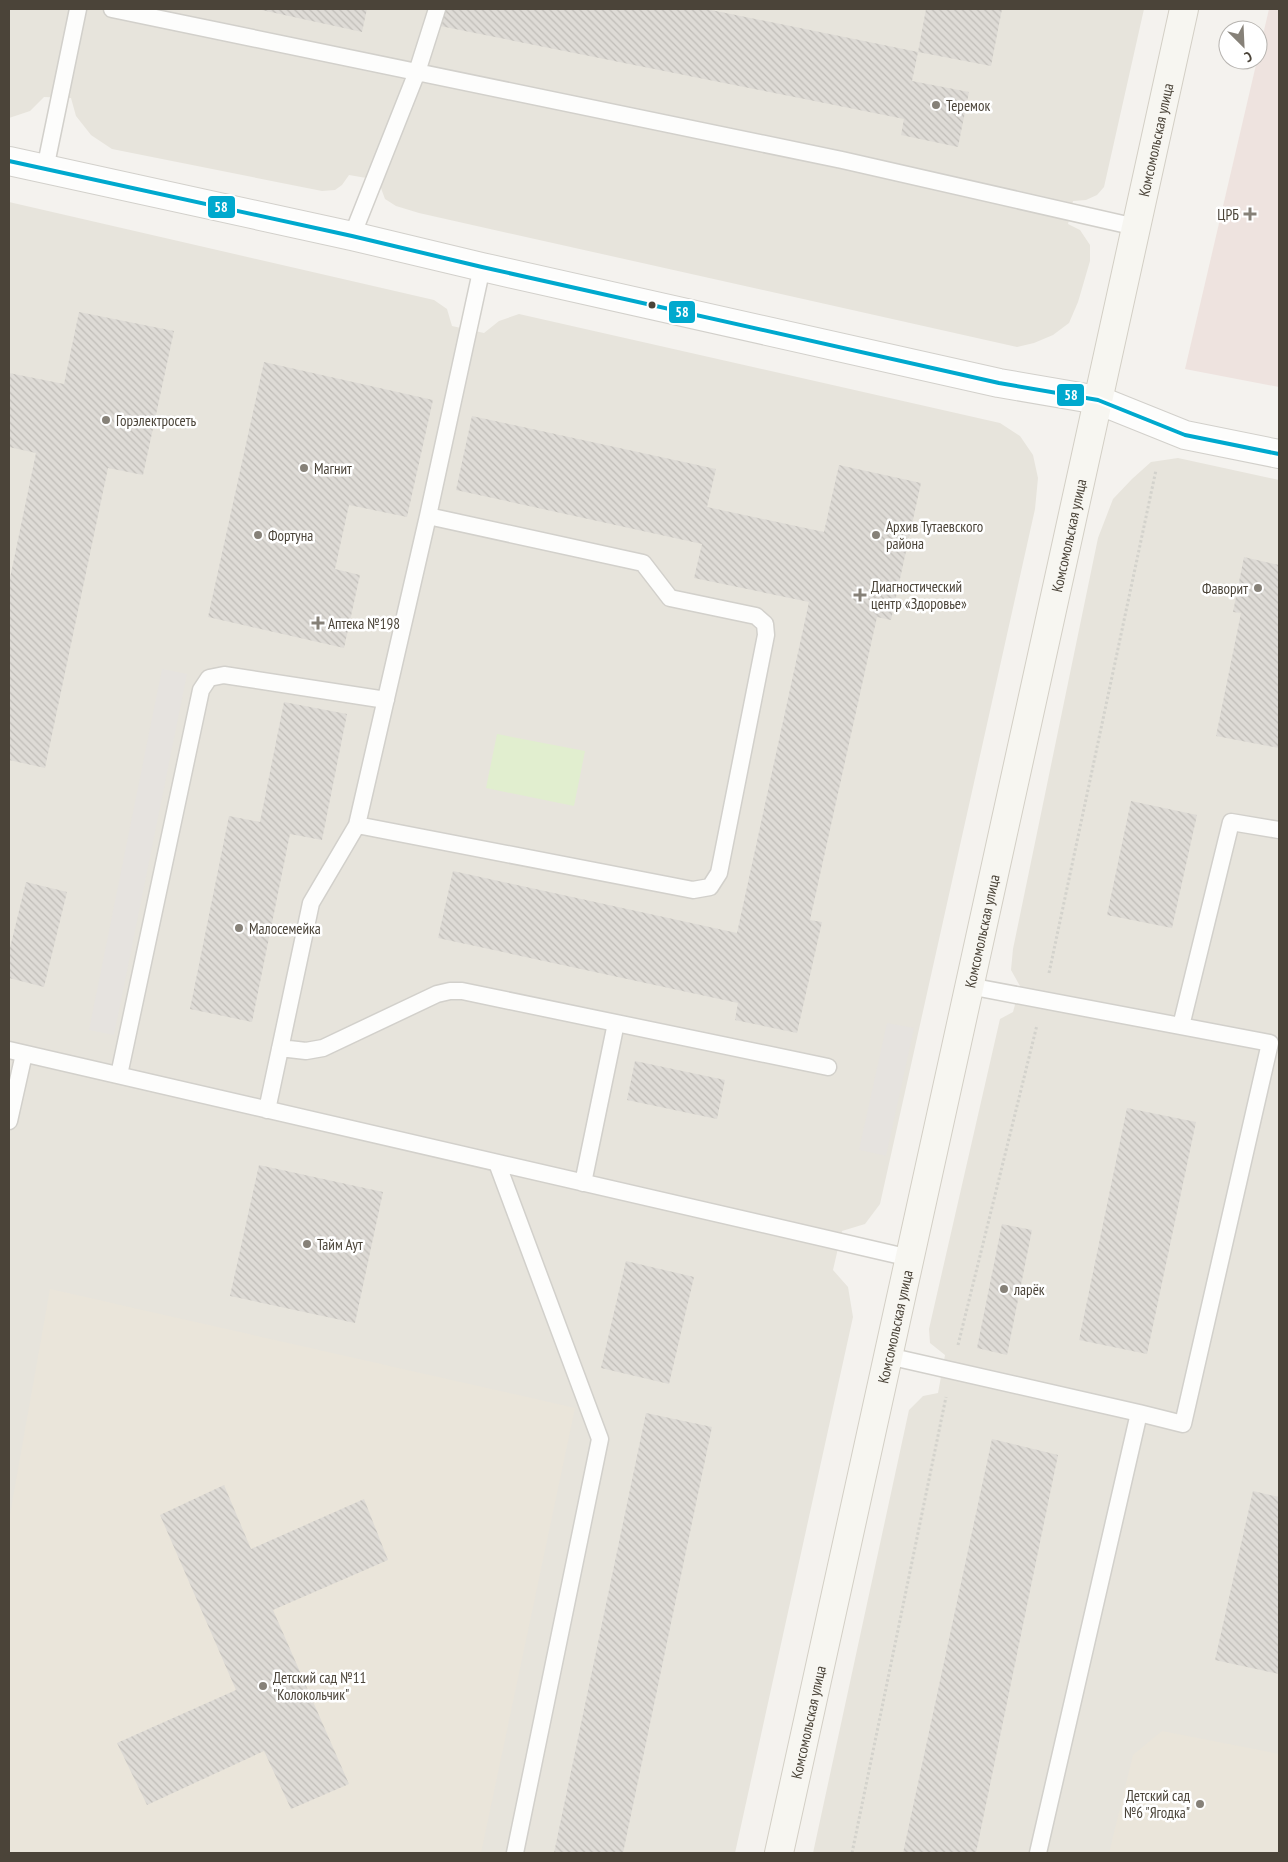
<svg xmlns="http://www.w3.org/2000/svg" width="1288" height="1862" viewBox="0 0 1288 1862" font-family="'PT Sans Narrow',sans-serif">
<defs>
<pattern id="building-back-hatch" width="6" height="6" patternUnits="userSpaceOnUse" patternTransform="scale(1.25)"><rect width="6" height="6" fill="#dedbd6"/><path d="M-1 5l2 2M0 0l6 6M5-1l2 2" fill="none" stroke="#c0bdb8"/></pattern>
</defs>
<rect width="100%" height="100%" fill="#f4f2ee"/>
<path fill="#e7e4dc" d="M9,9H1144L1104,187L1097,195L1086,200L1073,201L1068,224L1080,230L1090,245V261L1078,302L1069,323L1053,335L1034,343L1017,347L419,213L396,206L385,199L378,180L349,175L342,185L335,190L322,191L112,149L91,135L76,116L71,98L44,97L30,111L9,118Z
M9,202L434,300L447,309L452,326L484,333L499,321L519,314L1000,423L1020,436L1033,455L1038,478L1035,509L880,1204L865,1224L842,1231L833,1270L848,1287L853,1317L735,1853H9Z
M1178,458L1279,480V1853H813L909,1410L923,1396L938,1393L945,1355L930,1343L929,1329L1000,1019L1013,1012L1020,986L1011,970L1013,949L1098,538L1113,499L1132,479L1151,462Z"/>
<path fill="#eae5da" d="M50,1289L575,1408L481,1853H9V1520Z
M1162,1731L1279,1754V1853H1109L1133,1755Z"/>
<path fill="#eee3df" d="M1269,9H1279V387L1185,369Z"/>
<path fill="#e1eecf" d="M497,734L585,751L574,806L486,788Z"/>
<path fill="#e6e3df" d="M162,669L187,674L114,1035L89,1030Z
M887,1023L914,1028L886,1156L859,1150Z"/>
<path fill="url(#building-back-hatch)" d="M257,9H367L362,32Z
M444,9H706L918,52L912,81L969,92L958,147L901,135L904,119L440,26Z
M926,9H1002L991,66L918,52Z
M79,312L174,331L143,475L108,468L45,768L9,760V583L36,453L9,447V373L64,384Z
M264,362L433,400L407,517L349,505L335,569L360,575L344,648L208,617Z
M472,416L716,469L707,507L824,532L839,465L921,483L891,620L877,617L810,920L822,922L797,1033L735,1020L738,1003L438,938L453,871L737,933L809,602L694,578L702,544L456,490Z
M1244,557L1279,565V748L1216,736L1241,613L1233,612Z
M284,702L347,714L322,840L290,834L252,1022L190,1009L229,816L260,822Z
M1131,801L1197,815L1172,928L1107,915Z
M26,882L67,892L44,987L9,978V952Z
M635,1061L725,1080L717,1119L627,1100Z
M1127,1108L1196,1122L1147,1354L1079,1340Z
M259,1165L383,1192L355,1323L230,1296Z
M1002,1224L1032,1230L1007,1355L977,1348Z
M626,1261L694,1277L669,1384L601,1368Z
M646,1413L712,1427L623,1853H554Z
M992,1439L1058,1455L976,1853H903Z
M224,1485L251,1549L364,1499L388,1560L273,1610L349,1784L291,1809L264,1751L147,1805L117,1743L236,1690L160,1515Z
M1253,1491L1279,1497V1674L1215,1660Z"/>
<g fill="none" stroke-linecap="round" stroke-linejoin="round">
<defs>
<path id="service" d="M112,9L842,160L1136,227
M45,169L78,9
M352,236L417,72L437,9
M357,825L693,890L710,887L719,873L766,635L765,624L756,616L670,598L643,563L428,516
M969,986L1270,1043L1183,1424L1139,1413L1038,1853
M1181,1026L1231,822L1279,830
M280,1048L306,1051L323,1048L437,994L450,991H462L828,1067
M9,1050L910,1258
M119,1075L201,690L209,678L224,675L386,700
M267,1110L311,903L357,825L428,516L482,267
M9,1121L24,1054
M497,1163L600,1439L515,1853
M583,1183L616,1023
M888,1356L1139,1413"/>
<path id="minor" d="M1098,400L1185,435L1279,454"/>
<path id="tertiary" d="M9,161L352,236L482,267L999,383L1098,400"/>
<g id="secondary">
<path id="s1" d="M779,1853L1184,9"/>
</g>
</defs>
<use href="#service" stroke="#d2d0cb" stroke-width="19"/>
<use href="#minor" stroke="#d2d0cb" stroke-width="30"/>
<use href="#tertiary" stroke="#d2d0cb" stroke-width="30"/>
<use href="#secondary" stroke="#d3cfc5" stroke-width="30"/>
<path stroke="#d3d2cc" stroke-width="3" stroke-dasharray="2.5 2.5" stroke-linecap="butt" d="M1049,973L1156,470
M958,1345L1037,1025
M852,1853L946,1397"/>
<use href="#service" stroke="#fdfdfc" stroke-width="16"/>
<use href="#minor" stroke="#fdfdfc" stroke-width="28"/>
<use href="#tertiary" stroke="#fdfdfc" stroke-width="28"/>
<use href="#secondary" stroke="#f7f6f1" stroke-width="28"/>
<defs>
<path id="bus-1" d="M9,161L352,236L482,267L999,383L1098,400L1185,435L1279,454"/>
</defs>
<use href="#bus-1" stroke="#fff" stroke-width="8"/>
<use href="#bus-1" stroke="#00a9ce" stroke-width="4"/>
</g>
<g fill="#868178" stroke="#fff" stroke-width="2">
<circle cx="936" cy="105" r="5"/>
<path d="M1247.5 206.5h5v5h5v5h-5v5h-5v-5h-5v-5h5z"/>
<circle cx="106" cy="420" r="5"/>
<circle cx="304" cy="468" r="5"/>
<circle cx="258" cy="535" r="5"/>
<circle cx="876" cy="535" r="5"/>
<circle cx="1258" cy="588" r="5"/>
<path d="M857.5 587.5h5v5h5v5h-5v5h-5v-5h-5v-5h5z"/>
<path d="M315.5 615.5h5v5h5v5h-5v5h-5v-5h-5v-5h5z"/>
<circle cx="239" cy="928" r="5"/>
<circle cx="307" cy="1244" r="5"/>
<circle cx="1004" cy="1289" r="5"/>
<circle cx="263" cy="1686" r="5"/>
<circle cx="1200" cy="1804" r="5"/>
</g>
<circle fill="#4b4439" stroke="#fff" stroke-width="2" cx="652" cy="305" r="4.5"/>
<g text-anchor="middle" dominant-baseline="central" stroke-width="5" stroke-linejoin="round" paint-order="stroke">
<g font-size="15" fill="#4b4439" stroke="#fff" text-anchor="start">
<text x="946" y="105">Теремок</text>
<text x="1239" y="214" text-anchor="end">ЦРБ</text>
<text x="116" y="420">Горэлектросеть</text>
<text x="314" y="468">Магнит</text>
<text x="886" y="526">Архив Тутаевского<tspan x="886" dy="17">района</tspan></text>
<text x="268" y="535">Фортуна</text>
<text x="871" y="586">Диагностический<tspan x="871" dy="17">центр «Здоровье»</tspan></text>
<text x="1248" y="588" text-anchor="end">Фаворит</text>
<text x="328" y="623">Аптека №198</text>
<text x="249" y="928">Малосемейка</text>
<text x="317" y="1244">Тайм Аут</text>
<text x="1014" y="1289">ларёк</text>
<text x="273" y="1677">Детский сад №11<tspan x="273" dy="17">"Колокольчик"</tspan></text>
<text x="1190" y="1795" text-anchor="end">Детский сад<tspan x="1190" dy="17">№6 "Ягодка"</tspan></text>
</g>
<g font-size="15" fill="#4b4439" stroke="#fff">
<text stroke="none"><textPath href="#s1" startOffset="1754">Комсомольская улица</textPath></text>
<text stroke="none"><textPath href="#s1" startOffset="1349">Комсомольская улица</textPath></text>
<text stroke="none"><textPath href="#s1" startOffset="944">Комсомольская улица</textPath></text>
<text stroke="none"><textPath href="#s1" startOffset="539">Комсомольская улица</textPath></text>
<text stroke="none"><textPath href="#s1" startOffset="134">Комсомольская улица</textPath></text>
</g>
</g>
<g stroke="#fff" stroke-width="2">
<rect x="207" y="195" width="29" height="24" rx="5" fill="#00a9ce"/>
<rect x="668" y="300" width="28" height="24" rx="5" fill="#00a9ce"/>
<rect x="1056" y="383" width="29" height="24" rx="5" fill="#00a9ce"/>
</g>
<g font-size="14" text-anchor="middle" font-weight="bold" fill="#fff">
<text x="221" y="212">58</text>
<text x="682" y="317">58</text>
<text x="1071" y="400">58</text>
</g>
<rect width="1288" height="1862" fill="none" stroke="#4b4439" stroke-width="20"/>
<g transform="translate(1243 45) rotate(156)"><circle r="24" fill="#ffffff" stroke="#b7b4b0"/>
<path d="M0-4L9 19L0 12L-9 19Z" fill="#868178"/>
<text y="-8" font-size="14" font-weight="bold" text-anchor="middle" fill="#4b4439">С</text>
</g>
</svg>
